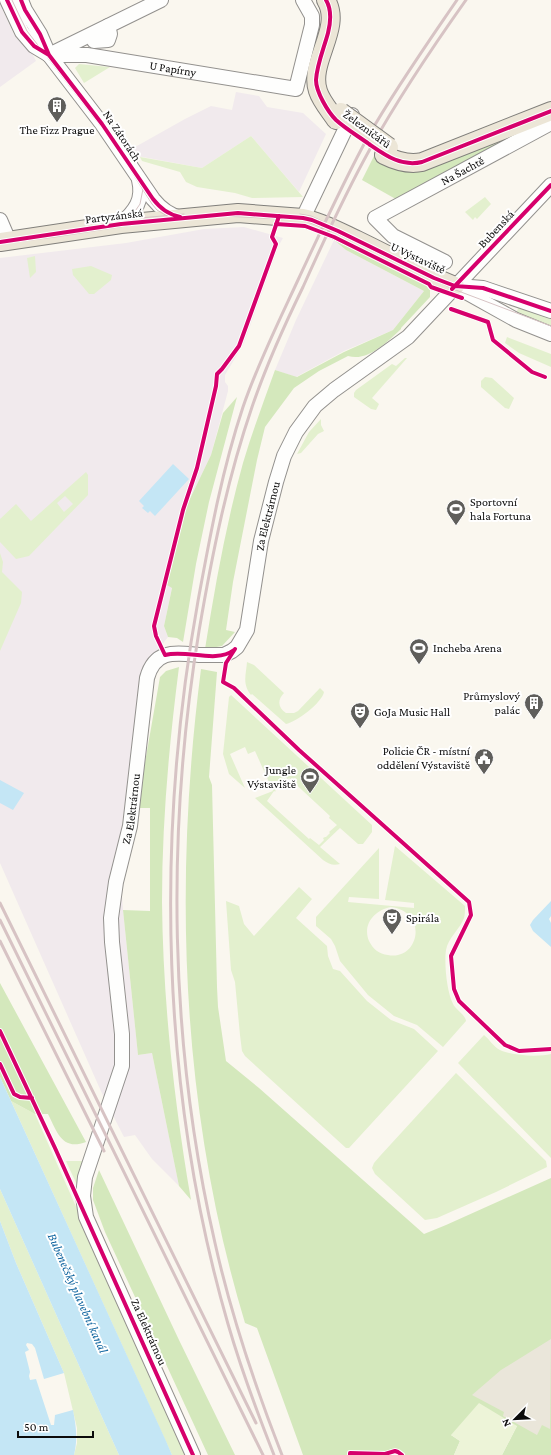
<svg xmlns="http://www.w3.org/2000/svg" width="551" height="1455" viewBox="0 0 551 1455" font-family="'Crimson Pro',serif">
<rect width="100%" height="100%" fill="#faf7ef"/>
<path fill="#f1eaed" d="M0,4L14,35L32,53L36,61L0,87Z
M236,92L259,96L267,107L303,113L326,134L299,192L251,136L202,168L132,155L128,151L185,119L211,106L232,110Z
M244,227L283,238L279,245L244,343L225,375V382L228,386V391L211,455L187,505L167,585L172,587L164,626L168,637L144,668L140,689L120,840L121,883L123,910L138,1055L152,1053L179,1186L152,1159L135,1135L124,1137L104,1098L0,863V258L126,243L204,229Z
M334,240L346,250L424,291L393,330L344,351L296,377L275,370L296,320Z"/>
<path fill="#e3f0ce" fill-rule="evenodd" d="M79,64L109,67H110L84,83L75,68Z
M251,136L303,197L252,198L235,193L197,187L186,182L180,172L142,161L140,157L202,168Z
M485,197L491,204L477,219L475,217L473,220L465,212Z
M35,256L36,272L30,278L27,258Z
M91,266L112,275L111,280L94,294H89L73,275L72,269Z
M519,306L551,316V330L516,314Z
M507,337L551,354V367L519,353L505,343Z
M405,358H407L372,398L379,404L376,410L371,409L354,397V393L356,390L392,364L396,366Z
M485,377L492,378L514,398L509,409L505,408L481,387V381Z
M321,419V425L324,431L318,434L301,453L297,454L309,432Z
M86,472L88,475V495L29,556L16,559L0,542V519L16,504L31,521ZM65,496L73,504L64,512L57,503Z
M0,553L3,562L2,572L22,592L21,603L0,651Z
M247,662L254,665L284,693C277,700 278,708 286,713H294L298,711L320,688L324,692C322,703 296,722 286,724L252,694L251,695C242,684 246,675 247,662Z
M231,695L372,825V832L363,844H358L340,828L320,847L340,864C333,866 329,864 323,860L255,798L273,791L255,751L248,754L245,747L230,754L245,788L229,774L223,754L229,697ZM289,778L330,816L329,818L337,825L329,832L330,833L326,837H325L323,838L324,840L319,845L310,838L309,839L267,801L274,791L276,792L275,791L279,786L281,787L280,786Z
M395,846L465,906C465,910 465,915 464,918C460,929 448,938 446,950C444,964 447,996 455,1007C459,1012 465,1015 466,1021L443,1047L417,1025L394,1016L368,995L340,961L335,946L331,939L316,926V917L379,848V899L349,897L348,902L414,908V903L385,900ZM391,907C429,912 419,961 388,955C379,954 373,949 369,941C362,924 375,910 391,907Z
M299,887L312,899L296,918L327,946L328,956L333,969L340,971L367,1001L391,1020L414,1029L438,1051L349,1148H346L245,1056L242,1051L240,1035L235,982L231,970L226,901L239,906L244,924L254,936Z
M484,1035C489,1039 494,1047 500,1050C512,1056 539,1057 551,1054V1158L458,1063Z
M456,1073L546,1161L547,1167L496,1192L437,1218L425,1220L375,1174L372,1168L374,1163L380,1156Z
M11,1101L35,1114L186,1455H172Z
M66,1161H85L77,1185Z
M0,1189L119,1455H74L77,1443V1428L64,1373L16,1263L0,1221Z"/>
<path fill="#d4e8bc" d="M535,123L401,202L362,180L376,152C391,164 400,174 420,171Z
M334,240L425,284L430,290V297L401,328V329C387,342 368,362 348,356L319,371L294,388L265,427L257,460L233,582L226,630L235,632L222,646L205,649C215,586 226,524 243,463C252,432 264,401 275,370L297,377L344,352L393,330L424,291L346,250Z
M237,397L209,502L196,564L183,642L177,638L168,637L164,626L172,588L167,585L187,505L211,455L223,413Z
M179,667C169,745 162,823 162,902C163,1002 174,1101 191,1200L179,1186L152,1053L138,1055L123,910L150,911V808H137L160,677L166,671Z
M201,669L217,672L209,777L212,785L217,987L218,1007L226,1061L259,1088L424,1234L446,1225L551,1178V1455H502L517,1426L451,1435L460,1441L454,1455H400L395,1453L390,1455H303L257,1328L245,1323C181,1111 173,887 201,669Z
M0,983L86,1142C62,1151 57,1132 48,1114H35L11,1101L0,1077Z
M99,1170L179,1340L235,1455H208L105,1232L93,1200V1188Z"/>
<path fill="#edf4d8" d="M479,1403L517,1426L502,1455H454L460,1441L451,1435Z"/>
<path fill="#eae6da" d="M551,1339L550,1429L542,1425L537,1435L503,1416L504,1412L472,1395L501,1370Z"/>
<path fill="#c4e6f5" d="M173,464L189,479L155,516L150,511L148,513L142,508L144,506L139,501Z
M0,780L24,793L13,810L0,803Z
M551,901V916L549,919L551,923V947L533,931L530,925L533,920Z
M0,1077L166,1441L172,1455H119L0,1189Z
M0,1221L16,1263L64,1373L44,1379L35,1348L32,1344L27,1343L26,1345L29,1350L25,1352L30,1372L29,1376L30,1380L36,1379L51,1425H54L55,1415L73,1410C76,1426 78,1439 74,1455H0Z"/>
<g fill="none" stroke-linecap="round" stroke-linejoin="round">
<defs>
<g id="minor">
<path d="M7,0L22,32L34,46L49,55"/>
<path d="M21,0L25,10L40,34L49,55L102,124L153,199C161,209 169,215 181,218"/>
<path d="M94,41L108,40L110,34L108,26"/>
<path d="M53,53L161,0"/>
<path id="s1" d="M49,55H87L296,89L312,25V16L303,0"/>
<path d="M303,218L352,115"/>
<path d="M0,220L9,241"/>
<path d="M121,224C135,211 144,200 139,180"/>
<path id="s2" d="M445,262L393,236L375,218L551,123"/>
<path d="M455,286L516,320L551,334"/>
<path d="M458,286L483,288L551,311"/>
<path id="s3" d="M193,1455L86,1217L83,1196L85,1177L122,1066V1034L112,942L111,918L116,882L130,826L147,678C155,649 175,653 199,655C208,655 216,655 224,655L232,651L237,647L247,630L261,541L276,482L284,456L296,432L315,406L334,390L408,337L551,185"/>
</g>
<path id="major" d="M326,0C343,28 308,62 318,91C321,101 330,111 336,120
M384,155C396,161 408,165 422,162L551,111
M0,242L121,224L238,213L303,218C322,222 340,232 357,240C390,256 422,273 455,286"/>
</defs>
<use href="#minor" stroke="#93918e" stroke-width="16"/>
<use href="#major" stroke="#807f7b" stroke-width="20"/>
<use href="#minor" stroke="#fefefd" stroke-width="14"/>
<use href="#major" stroke="#ece6d7" stroke-width="18"/>
<path stroke="#d7c3c4" stroke-width="1" d="M12,0L20,17L27,31L112,141L152,204L157,210L167,216
M300,214L311,216L326,223
M129,220L140,204L143,189
M103,225L140,218L184,214
M0,244L55,237L132,225L223,216L303,220L336,233L453,289L551,326"/>
<path stroke="#d7c3c4" stroke-width="3" d="M0,903L256,1423
M0,920L263,1455
M0,941L104,1151
M274,1455C257,1412 241,1369 228,1324C161,1092 155,839 198,601C210,536 222,470 243,407C258,363 279,321 298,280C321,231 343,182 369,135C396,88 427,44 457,0
M282,1455C255,1386 231,1315 215,1243C169,1043 166,833 199,631C212,555 227,480 252,407C266,366 284,326 303,287C324,240 345,194 370,149C399,97 432,48 466,0"/>
<defs>
<path id="major-bridge" d="M341,112L389,147"/>
</defs>
<use href="#major-bridge" stroke="#807f7b" stroke-width="20" stroke-linecap="butt"/>
<use href="#major-bridge" stroke="#ece6d7" stroke-width="18"/>
<defs>
<path id="cycleway" d="M7,0L22,32L34,46L49,55
M21,0L25,10L40,34L49,55L102,124L153,199C161,209 168,214 180,217
M326,0C332,10 331,21 328,33C324,48 317,64 316,80C316,92 328,112 336,120C346,129 358,136 369,144C385,155 401,167 422,162L551,111
M276,224L305,226L334,237L429,284L431,287L462,298
M0,242L121,224L238,213L303,218L312,220L338,231L434,278L455,286L483,288L551,311
M452,289L551,185
M451,309L488,322L493,340L532,372L545,377
M235,649L226,663L223,682L234,688L299,750L469,902L471,915L451,956L454,989L459,1001L505,1045L519,1051L551,1049
M234,650C215,664 187,649 165,655L156,636L154,626L183,510L197,468L216,386L217,374L222,369L239,346L276,244L272,237L279,216
M0,1031L55,1148L193,1455
M0,1064L14,1094L20,1097L32,1098
M350,1455V1453L385,1454L395,1451L398,1452L402,1455"/>
</defs>
<use href="#cycleway" stroke="#fff" stroke-width="6"/>
<use href="#cycleway" stroke="#d6006c" stroke-width="4"/>
</g>
<defs>
<symbol id="building-pin" viewBox="-11 -11 22 30"><path d="M0 17L-7.5 6A9.5 9.5 0 1 1 7.5 6Z" fill="#5f5e5b" stroke="#fff"/><path d="M-4-6H4V6H1V3H-1V6H-4ZM-2.5-4.3h1.7v1.8h-1.7ZM.8-4.3h1.7v1.8H.8ZM-2.5-1h1.7V.8h-1.7ZM.8-1h1.7V.8H.8Z" fill="#fff"/></symbol>
<symbol id="stadium-pin" viewBox="-11 -11 22 30"><path d="M0 17L-7.5 6A9.5 9.5 0 1 1 7.5 6Z" fill="#5f5e5b" stroke="#fff"/><path d="M0-5a6.5 5 0 1 0 0 10a6.5 5 0 1 0 0-10ZM-3.5-1.8h7v3.6h-7Z" fill="#fff"/></symbol>
<symbol id="theatre-pin" viewBox="-11 -11 22 30"><path d="M0 17L-7.5 6A9.5 9.5 0 1 1 7.5 6Z" fill="#5f5e5b" stroke="#fff"/><path d="M-5-5.5Q0-4 5-5.5V0Q5 5 0 6Q-5 5-5 0ZM-3.3-2.5H-1v1.5H-3.3ZM1-2.5H3.3v1.5H1ZM-2.8 1Q0 5.5 2.8 1Z" fill="#fff"/></symbol>
<symbol id="civic-pin" viewBox="-11 -11 22 30"><path d="M0 17L-7.5 6A9.5 9.5 0 1 1 7.5 6Z" fill="#5f5e5b" stroke="#fff"/><path d="M-.6-6.5H3V-4.5H.6V-3L4-1V1h2V6H-6V1h2V-1L-.6-3ZM-1.2 2.5V6h2.4V2.5Z" fill="#fff"/></symbol>
</defs>
<g fill-rule="evenodd">
<use href="#building-pin" x="46" y="95" width="22" height="30"/>
<use href="#stadium-pin" x="445" y="498" width="22" height="30"/>
<use href="#stadium-pin" x="408" y="637" width="22" height="30"/>
<use href="#building-pin" x="523" y="692" width="22" height="30"/>
<use href="#theatre-pin" x="349" y="701" width="22" height="30"/>
<use href="#civic-pin" x="473" y="747" width="22" height="30"/>
<use href="#stadium-pin" x="299" y="766" width="22" height="30"/>
<use href="#theatre-pin" x="381" y="907" width="22" height="30"/>
</g>
<g text-anchor="middle" dominant-baseline="central" stroke-width="4" stroke-linejoin="round" paint-order="stroke">
<g font-size="12" fill="#0b0b0b" stroke="#fff">
<text stroke="none"><textPath href="#s1" startOffset="125">U Papírny</textPath></text>
<text transform="translate(367 129) rotate(36)">Železničářů</text>
<text transform="translate(122 136) rotate(56)">Na Zátorách</text>
<text stroke="none"><textPath href="#s2" startOffset="183">Na Šachtě</textPath></text>
<text transform="translate(114 216) rotate(-7)">Partyzánská</text>
<text transform="translate(496 229) rotate(-47)">Bubenská</text>
<text transform="translate(418 258) rotate(25)">U Výstaviště</text>
<text stroke="none"><textPath href="#s3" startOffset="1050">Za Elektrárnou</textPath></text>
<text stroke="none"><textPath href="#s3" startOffset="678">Za Elektrárnou</textPath></text>
<text transform="translate(149 1332) rotate(66)">Za Elektrárnou</text>
</g>
<g font-size="12" fill="#0b0b0b" stroke="#fff" text-anchor="start">
<text x="57" y="130" text-anchor="middle">The Fizz Prague</text>
<text x="470" y="502">Sportovní<tspan x="470" dy="14">hala Fortuna</tspan></text>
<text x="433" y="648">Incheba Arena</text>
<text x="520" y="696" text-anchor="end">Průmyslový<tspan x="520" dy="14">palác</tspan></text>
<text x="374" y="712">GoJa Music Hall</text>
<text x="470" y="751" text-anchor="end">Policie ČR - místní<tspan x="470" dy="14">oddělení Výstaviště</tspan></text>
<text x="296" y="770" text-anchor="end">Jungle<tspan x="296" dy="14">Výstaviště</tspan></text>
<text x="406" y="918">Spirála</text>
</g>
<g font-size="13" font-style="italic" fill="#1166a0" stroke="#fff">
<text transform="translate(78 1293) rotate(66)">Bubenečský plavební kanál</text>
</g>
</g>
<g transform="translate(515 1419) rotate(246)" stroke="#ffffff" stroke-width="3" paint-order="stroke">
<path d="M0-3L7 15L0 10L-7 15Z" fill="#0b0b0b"/>
<text y="-6" font-size="11" font-weight="bold" text-anchor="middle" fill="#0b0b0b">N</text>
</g>
<path d="M18 1431v6h75v-6" fill="none" stroke="#0b0b0b" stroke-width="2"/>
<text x="24" y="1431" font-size="12" fill="#0b0b0b" stroke="#ffffff" stroke-width="3" paint-order="stroke">50 m</text>
</svg>
